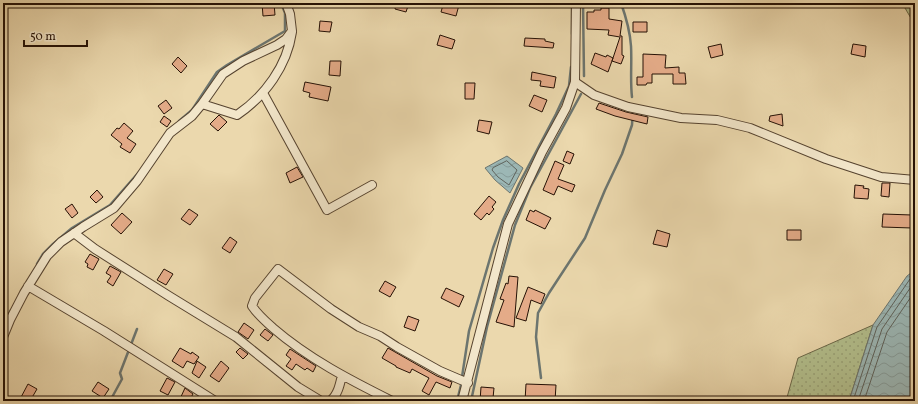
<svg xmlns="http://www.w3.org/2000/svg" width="918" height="404" viewBox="0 0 918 404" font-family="Vollkorn,serif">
<defs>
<pattern id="grass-dots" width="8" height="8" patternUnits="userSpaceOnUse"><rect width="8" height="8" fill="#b3bf8d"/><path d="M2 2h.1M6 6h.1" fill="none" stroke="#9aa378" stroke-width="1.8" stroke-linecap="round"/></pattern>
<pattern id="water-waves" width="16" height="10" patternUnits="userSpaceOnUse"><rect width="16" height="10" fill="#9cb7b5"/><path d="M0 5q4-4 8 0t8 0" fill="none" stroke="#869c9a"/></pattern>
</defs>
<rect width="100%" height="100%" fill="#ebd8ad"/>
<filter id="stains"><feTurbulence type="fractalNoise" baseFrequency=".005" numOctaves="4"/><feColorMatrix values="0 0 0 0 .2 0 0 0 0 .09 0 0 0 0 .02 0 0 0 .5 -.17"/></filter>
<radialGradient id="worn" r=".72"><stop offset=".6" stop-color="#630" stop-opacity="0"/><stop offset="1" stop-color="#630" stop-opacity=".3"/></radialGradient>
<path fill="url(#grass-dots)" stroke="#6c6849" d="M902,3H915V25Z
M873,325L849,401H786L798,358Z"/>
<path fill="url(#water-waves)" stroke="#6c756f" d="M507,156L523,168L510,193L495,180L485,168Z
M915,270V401H849L873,325L907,276Z"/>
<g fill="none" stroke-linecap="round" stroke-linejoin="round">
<path stroke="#60645d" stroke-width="1" d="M507,161L517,170L509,185L498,177L492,170L493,168Z
M853,401L877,327L910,279L915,275
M858,401L882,329L915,281
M864,401L887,332L915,291"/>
<path stroke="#6c756f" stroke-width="2.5" d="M572,3V34
M583,3L584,76
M621,3C626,17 630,31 631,46C632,63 630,80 632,97
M179,121L192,110L217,72L227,65L285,31V13L281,3
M37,264L43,254L53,244L72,228L110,205L139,172
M3,326L11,310
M462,377L469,331L493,248L503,220L519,184L556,114L569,86L571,67
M541,378L536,337L538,313L549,293L585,238L605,190L622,154L632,125L633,109
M110,401L122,379L120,373L137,329
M457,401L461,385
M471,401L487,327L515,225L530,188L581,94"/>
</g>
<path fill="#e4ab88" stroke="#251105" d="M262,3H274L275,15L263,16Z
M396,3H409L406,12L395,9Z
M449,3L459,5L456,16L441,12L443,5L448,6Z
M601,8H609V19L622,21L620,36H622V55L624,56L621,64L612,61L620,37L608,35L609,30L587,29V12H594V10H601Z
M320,21L332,22L330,32L319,31Z
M633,22H647V32H633Z
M440,35L455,40L452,49L437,45Z
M525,38L545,39V41L554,43L553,48L524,46Z
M721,44L723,55L711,58L708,47Z
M853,44L866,46L865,57L851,54Z
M595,53L606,57L607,55L613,58L608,72L591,64Z
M643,54L666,55L665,68L679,67V73H685L686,84H673V74H652V83H647L646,85H637V77H643Z
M178,57L187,66L181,73L172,64Z
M330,61H341L340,76L329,75Z
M532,72L556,77L554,88L540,86L541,81L531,80Z
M305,82L331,87L328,101L309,97L310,93L303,91Z
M465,83H475L474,99H465Z
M534,95L547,100L542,112L529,106Z
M166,100L172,108L164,114L158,106Z
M599,103L626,112L648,117L647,124L615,116L596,109Z
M782,114L783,126L769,121L770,116Z
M219,115L227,122L218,131L210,124Z
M164,116L171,121L167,127L160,122Z
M479,120L492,122L489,134L477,131Z
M124,123L133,131L127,138L136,144L130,153L120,147L122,144L111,135L117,128L119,129Z
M567,151L574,154L570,164L563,161Z
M555,161L564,165L558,179L575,185L572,192L558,186L554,195L543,190Z
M297,167L303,177L290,183L286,173Z
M882,183H890L889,197L881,196Z
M855,185L864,186L863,188L869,189L868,199L854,198Z
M97,190L103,197L96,203L90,197Z
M489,196L496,202L492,207L494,209L489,215L487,213L481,220L474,214Z
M72,204L78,213L72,218L65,209Z
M189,209L198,215L190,225L181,219Z
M530,210L534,212L535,210L551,218L545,229L526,220Z
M122,213L132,222L121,234L111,225Z
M883,214L912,215V228L882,227Z
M657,230L670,234L667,247L653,244Z
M787,230H801V240H787Z
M230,237L237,242L230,253L222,248Z
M90,254L99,259L93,270L87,267L88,264L85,262Z
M110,266L121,272L113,286L107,282L111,276L106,273Z
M164,269L173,274L166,285L157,280Z
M509,276L518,277L514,327L496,322L504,300L500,299L506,283L508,284Z
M385,281L396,287L390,297L379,291Z
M528,287L545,294L541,304L531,300L526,321L516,318Z
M446,288L464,296L459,307L441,298Z
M408,316L419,320L415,331L404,327Z
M244,323L254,330L248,339L238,332Z
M265,329L273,335L268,341L260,335Z
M180,348L191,354L192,352L199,357L194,364L187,361L183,368L172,361Z
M240,348L248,354L243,359L236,352Z
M388,348L437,376L452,382L450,388L436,382L429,395L422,391L429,378L412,369L410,373L396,367V366L382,358Z
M290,349L316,366L313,372L307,368L305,370L296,364L292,370L286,366L291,359L286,355Z
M197,361L206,367L199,378L192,373Z
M221,361L229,368L219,382L210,376Z
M167,378L175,382L168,395L160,391Z
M98,382L109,389L103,398L92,391Z
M28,384L37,389L30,401H19Z
M526,384L556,385L555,401H525Z
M481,387L494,388L493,398H491V401H480Z
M185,388L193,394L189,401H179Z"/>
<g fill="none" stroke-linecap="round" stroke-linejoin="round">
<defs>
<path id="minor" d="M575,82L594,95L628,107L681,118L717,120L750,128L826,159L881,177L915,180
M263,93L327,210L372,185
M202,104L237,115C265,96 287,66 292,32
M74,233L95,249L169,296L236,337L298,387L321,401
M28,286L104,331L215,401
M3,337L10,320L24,293L47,256L61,242L83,227L114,208L137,181L170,133L192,116L202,104L223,74L243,61L277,45L286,39L292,31L290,14L286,3
M330,401C338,395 340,384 342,375
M392,401C350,380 309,359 273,328C265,321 258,315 252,306L255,298L278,269L331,309L359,327L380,336L397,347L440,371L468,383
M462,401L508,224L542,152L566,108L575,82L576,3"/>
</defs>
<use href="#minor" stroke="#56432f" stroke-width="10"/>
<use href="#minor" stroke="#f2e6ca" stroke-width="8"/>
</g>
<rect width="918" height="404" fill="none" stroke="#ebd8ad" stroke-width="16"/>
<rect x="4" y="4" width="910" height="396" fill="none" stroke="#251105" stroke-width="2"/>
<rect x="8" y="8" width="902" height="388" fill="none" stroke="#251105"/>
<path d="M24 40v6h63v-6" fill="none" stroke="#251105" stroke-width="2"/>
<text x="30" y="40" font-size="12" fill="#251105" stroke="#f2e6ca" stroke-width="3" paint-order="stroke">50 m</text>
<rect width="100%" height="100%" filter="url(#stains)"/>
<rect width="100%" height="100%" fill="url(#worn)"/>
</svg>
